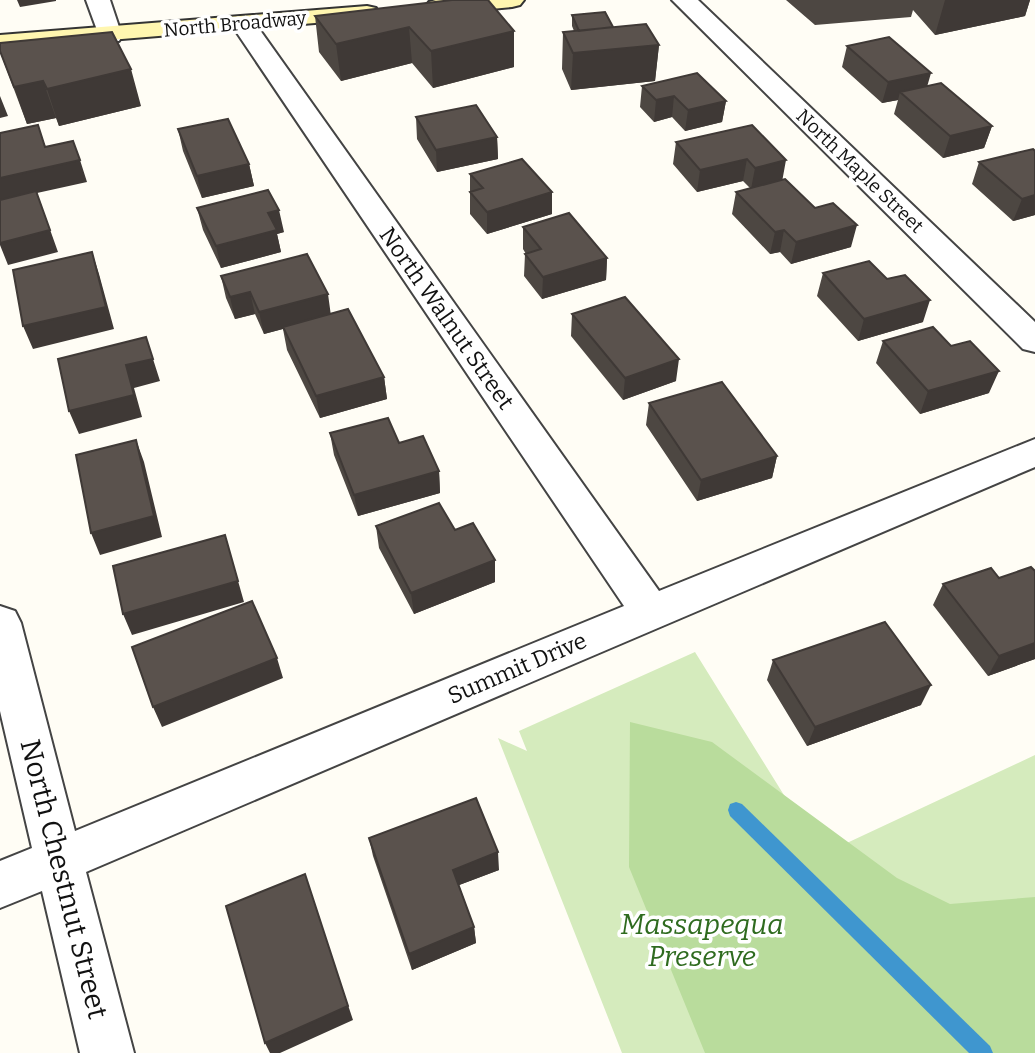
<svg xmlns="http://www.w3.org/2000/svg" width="1035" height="1053" viewBox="0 0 1035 1053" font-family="Bitter,serif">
<rect width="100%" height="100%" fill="#fffdf5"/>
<path fill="#d5ebbd" d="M695,652L815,845L834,849L1035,755V1053H622L498,738L527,751L519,731Z"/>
<path fill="#b9dc9c" d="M630,722L712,742L897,878L950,904L1035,897V1053H705L629,867Z"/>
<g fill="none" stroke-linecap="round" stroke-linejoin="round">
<path fill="#3f96cf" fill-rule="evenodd" d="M736,802L742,804L990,1046L993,1053H969L730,816L728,810L730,804Z"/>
<defs>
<path id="minor" d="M86,0H110L122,36L119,41H101Z
M672,0H698L1035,322V352L1023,349Z
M243,17L252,19L659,591L1035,439V467L86,872L134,1053H80L42,891L0,908V861L32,848L0,711V606L15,611L21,623L75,831L624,606L231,24L234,19Z"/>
<path id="secondary" d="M436,0H524L520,5L512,7L437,14L429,12L425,7L429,2Z
M367,6L376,8L379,13L376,18L0,49V35Z"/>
</defs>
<use href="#minor" stroke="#444" stroke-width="4"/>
<use href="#secondary" stroke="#333" stroke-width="4"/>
<use href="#minor" fill="#fff" fill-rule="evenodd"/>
<use href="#secondary" fill="#fff6b0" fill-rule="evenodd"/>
</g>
<path fill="#4d4742" d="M786,0H1030L1025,16L935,35L913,10L911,17L815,25Z
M572,15L613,27L659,45L655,81L571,90L562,69L563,32L574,31L572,26Z
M315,16L514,31V67L433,88L412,63L341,81L319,52Z
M847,46L927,86L992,126L984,148L943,158L894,114L898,100L882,103L842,67Z
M0,52L141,106L59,126L56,118L27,124Z
M642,86L726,101L722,122L685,131L672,117L654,122L640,107Z
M416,117L497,137L498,159L437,172L417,139Z
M752,125L782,179L851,247L791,264L780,252L770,254L732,214L736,192L750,188L743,181L697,192L673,164L676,142Z
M178,129L249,164L254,186L202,198L183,151Z
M1035,151V215L1013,221L972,184L979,162Z
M470,174L552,192V214L487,234L470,214Z
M197,208L284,232L277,234L281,252L221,268L203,230Z
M523,227L607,258L606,280L542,299L524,276L525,254H526L523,249Z
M823,273L923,322L858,341L817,296Z
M221,276L331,314L384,377L387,399L320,418L287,350L283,329L264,334L255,314L235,319L226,298Z
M572,314L676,381L623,400L571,336Z
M883,341L951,346L989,393L920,414L876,363Z
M649,403L777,456L772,478L697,501L646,425Z
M330,433L399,443L439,471L440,493L358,516L334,455Z
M376,526L455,530L495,582L414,614L379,548Z
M1035,571V659L988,676L933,605L943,584L999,578Z
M773,660L921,705L807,746L767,680Z
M369,838L499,870L459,885L474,927L476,943L412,970L373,856Z"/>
<path fill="#3f3936" d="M17,0H56V1L20,7Z
M945,0H1030L1025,16L935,35Z
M409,27L412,63L341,81L336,44Z
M514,31V67L433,88L431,51Z
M659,45L655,81L571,90L573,53Z
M131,69L141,106L59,126L47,89Z
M931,73L925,94L900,92L898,100L882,103L888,82Z
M43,81L56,118L27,124L14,87Z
M0,96L8,116L0,118Z
M674,96L672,117L654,122L656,100Z
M726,101L722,122L685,131L688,110Z
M38,125L52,166L80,160L87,182L37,193L58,252L8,265L0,245V178Z
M992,126L984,148L943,158L950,136Z
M497,137L498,159L437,172L436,150Z
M747,159L743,181L697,192L700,170Z
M786,160L782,182L751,189L755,168Z
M249,164L254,186L202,198L197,176Z
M552,192V214L487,234V212Z
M1035,195V215L1013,221L1022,199Z
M279,210L284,232L277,234L281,252L221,268L216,246L268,213Z
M857,225L851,247L791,264L796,242Z
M784,230L780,252L770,254L775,232Z
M92,252L99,274L114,329L33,349L23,326Z
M607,258L606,280L542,299L543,277Z
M250,292L255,314L235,319L230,297Z
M328,294L331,316L264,334L259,312Z
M930,300L923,322L858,341L864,319Z
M146,337L160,381L134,388L142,417L79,434L69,411L126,365Z
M679,359L676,381L623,400L625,378Z
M999,371L989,393L920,414L928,391Z
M384,377L387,399L320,418L316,396Z
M136,440L144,462L162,537L100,555L91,533Z
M777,456L772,478L697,501L701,480Z
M439,471L440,493L358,516L354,495Z
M225,535L244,602L132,635L123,614Z
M495,560V582L414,614L411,593Z
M1035,643V659L988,676L999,656Z
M277,658L283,678L162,727L153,707Z
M931,685L921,705L807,746L815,727Z
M498,852L499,870L454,887L453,870Z
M310,891L353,1020L280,1053H270L265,1043Z
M474,927L476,943L412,970L409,954Z"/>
<path fill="#5a524d" stroke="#3f3936" stroke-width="2" d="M452,0H488L514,31L431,51L409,27L336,44L315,16Z
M605,12L613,27L579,31L572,15Z
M646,24L659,45L573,53L563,32Z
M112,32L131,69L47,89L43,81L14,87L0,51V43Z
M889,37L931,73L888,82L847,46Z
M697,73L726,101L688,110L674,96L656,100L642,86Z
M941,83L992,126L950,136L900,92Z
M476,105L497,137L436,150L416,117Z
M228,119L249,164L197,176L178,129Z
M38,125L45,147L73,141L80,160L0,178V133Z
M752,125L786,160L755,168L747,159L700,170L676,142Z
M1033,149L1035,151V195L1022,199L979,162Z
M522,159L552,192L487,212L470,192L483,188L470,174Z
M785,179L815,208L833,203L857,225L796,242L784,230L775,232L736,192Z
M268,190L279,210L268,213L277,230L216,246L197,208Z
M36,191L50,230L0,243V200Z
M569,213L607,258L543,277L525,254L541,249L523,227Z
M92,252L106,307L23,326L13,270Z
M307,254L328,294L259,312L250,292L230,297L221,276Z
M869,261L887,279L905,275L930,300L864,319L823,273Z
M625,297L679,359L625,378L572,314Z
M348,309L384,377L316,396L283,327Z
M933,327L951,346L970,341L999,371L928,391L883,341Z
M146,337L153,359L126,365L134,395L69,411L58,359Z
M722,382L777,456L701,480L649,403Z
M388,418L399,443L423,436L439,471L354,495L330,433Z
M136,440L154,516L91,533L76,455Z
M439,503L455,530L473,523L495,560L411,593L376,526Z
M225,535L238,581L123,614L113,566Z
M1031,567L1035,571V643L999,656L943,584L991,568L999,578Z
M252,601L277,658L153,707L132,647Z
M885,622L931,685L815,727L773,660Z
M476,798L498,852L453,870L474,927L409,954L369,838Z
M305,874L348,1006L265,1043L226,906Z"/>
<g text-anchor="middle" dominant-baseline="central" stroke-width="7" stroke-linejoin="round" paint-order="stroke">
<g font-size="19" fill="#111" stroke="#fff">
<text transform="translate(235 24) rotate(-5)">North Broadway</text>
<text transform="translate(860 171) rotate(44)">North Maple Street</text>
</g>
<g font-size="23" fill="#111" stroke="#fff">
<text transform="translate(447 318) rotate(55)">North Walnut Street</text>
<text transform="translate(517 668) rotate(-23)">Summit Drive</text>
</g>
<g font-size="28" fill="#111" stroke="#fff">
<text transform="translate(64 879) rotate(76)">North Chestnut Street</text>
</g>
<g font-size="28" font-style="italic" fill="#2f6b1f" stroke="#fff">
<text x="702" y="924">Massapequa<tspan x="702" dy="32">Preserve</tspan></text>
</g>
</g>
</svg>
